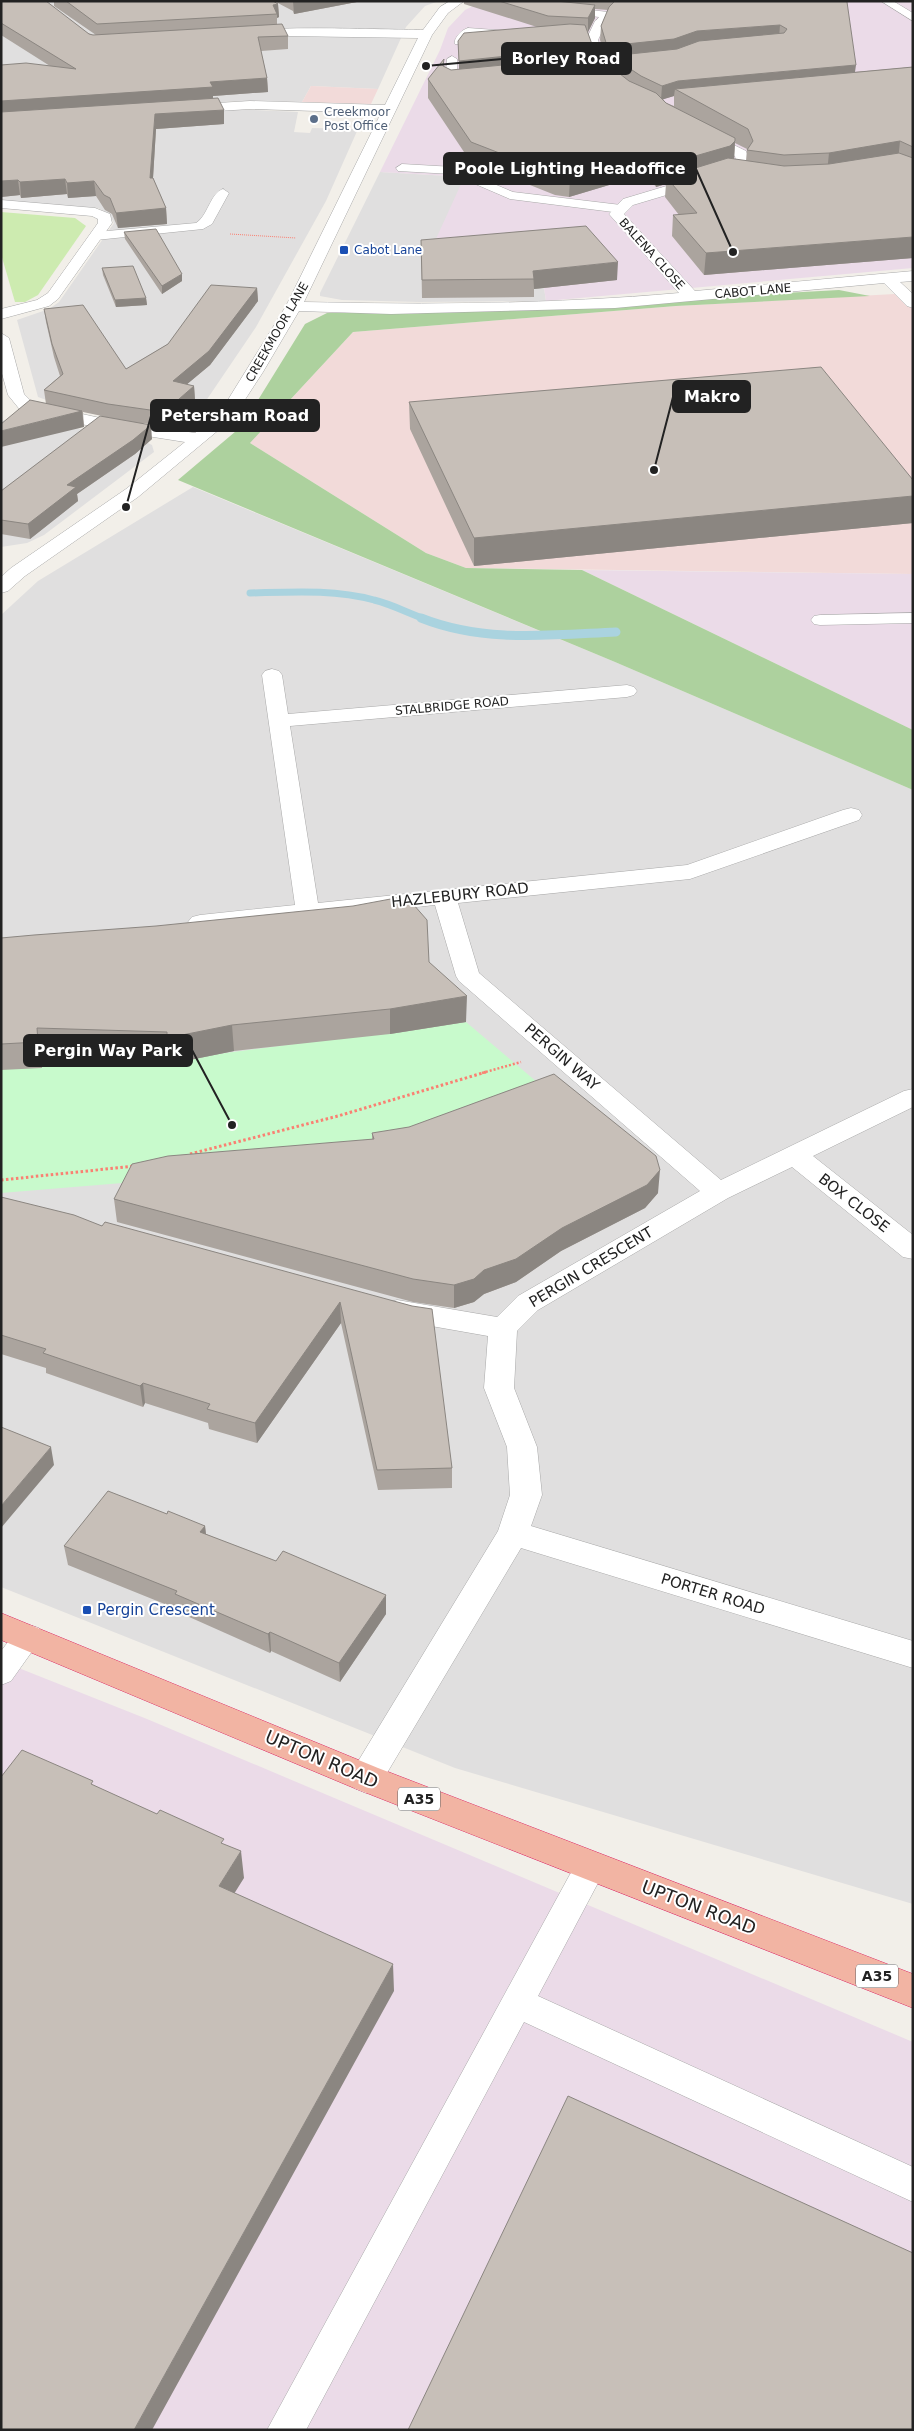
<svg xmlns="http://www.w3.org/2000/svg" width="914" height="2431" viewBox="0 0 914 2431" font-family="'DejaVu Sans',sans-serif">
<rect width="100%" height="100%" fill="#f2efe9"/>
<path fill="#e0dfdf" d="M1,1H439L425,6L406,27L378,89L311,86L302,102L239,101L1,117Z
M234,109L298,112L294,132L310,133L312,128L358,129L326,201L256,327L195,417L172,421L153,420L52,402L38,397L17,320L49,309L59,302L114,223L109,214L98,208L1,202V127Z
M380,172L449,176L462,182L543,281L546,301L419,302L342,300L320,296V293Z
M17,418L140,439L152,445L154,452L44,535L27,543L1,547V421Z
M193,487L615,662L913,790V1904L455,1768L1,1587V615L38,581Z"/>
<path fill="#f2dad9" d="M311,86L378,89L371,104L302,102Z
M913,293V574L466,568L426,553L250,443L353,332L676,306Z"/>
<path fill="#ebdbe8" d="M483,1H908L913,4V268L546,301L543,281L435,241L462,182L448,176L380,172L440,50L448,28L465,10Z
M582,570L913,574V730Z
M1,1661L147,1719L913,2042V2430H1Z"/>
<path fill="#cdebb0" d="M1,212L75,218L86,226L38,295L25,302H15L1,254Z"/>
<path fill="#add19e" d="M839,290L870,296L676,306L353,332L250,443L426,553L466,568L582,570L913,730V790L615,662L178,480L242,426L305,324L327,313L591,308L693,298Z"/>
<path fill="#c8facc" d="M466,1022L551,1094L352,1164L1,1193V1069L218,1054Z"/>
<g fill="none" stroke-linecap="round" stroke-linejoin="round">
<path stroke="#aad3df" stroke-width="7" d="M250,593C291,592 334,589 374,600C391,604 408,613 425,619"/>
<path stroke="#aad3df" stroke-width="9" d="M421,618C484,643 550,635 616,632"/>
<defs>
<path id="service" d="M881,1H893L913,13V21Z
M564,7L608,12L613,15L601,24L596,21L599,17L560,12L559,10Z
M468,28L509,31L514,34L509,37L471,34L463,44H455C453,39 462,29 468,28Z
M452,56L457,59V80L472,81V85L451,87L445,84L447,59Z
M402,164L454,167L513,192L621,205L627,209L621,213L510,199L452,174L398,171L396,168Z
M223,189L229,193L212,224L203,229L96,240L90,236L96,232L196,223C208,216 210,193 223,189Z
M913,613V623L820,625L814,624L811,620L814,616L820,615Z
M29,1625L39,1628L43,1636L11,1681L1,1685V1651L19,1628Z
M591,1852L602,1856L607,1866L538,1996L913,2167V2202L524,2022L306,2430H267L580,1856Z"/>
<path id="minor" d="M450,1H464L448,13L432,35L304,302C429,305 555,304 679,293L609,214L623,199L730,167L736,161L735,156L696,136L694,133L701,129L746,151L750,162L740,173L633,205L624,214L695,291L913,271V281L900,282L913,294V308L907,306L884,283L615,308L391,314L299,311L263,372L233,418L138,497L25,576L8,591L1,593V577L11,568L126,489L185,442L109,430L21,411L8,395L1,370V333L9,338L24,394L33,403L109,420L195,433L221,411L286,306L381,113L250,109L185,113L178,109L185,105L250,101L385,105L418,38L286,36L248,38L242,34C251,24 399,30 423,30L440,7Z
M601,17L607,21L598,40L609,71L625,85L624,88C600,94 591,56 586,40L595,21Z
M1,200L95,208L110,214L112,223L58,299L49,306L1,319V309L37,300L48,293L98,223V219L92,216L1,208Z
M272,669L279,671L282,675L288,714L627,685L634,687L637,691L634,695L627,697L290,726L318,903L687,865L843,810L851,808L859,810L862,815L859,820L690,879L458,903L479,973L721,1180L904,1091L913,1089V1107L813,1156L913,1235V1259L903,1257L792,1167L728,1198L538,1310L517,1331L514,1388L537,1447L542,1495L531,1526L913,1641V1668L521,1548L378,1788L366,1793L354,1788L349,1778L354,1768L498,1531L510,1495L507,1447L484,1388L488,1336L397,1320L387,1317L383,1310L387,1303L397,1300L497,1317L518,1296L700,1191L459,981L456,976L435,905L200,929L192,927L188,922L192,917L200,915L295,905L262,675L265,671Z"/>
<path id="trunk" d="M1,1613L378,1768L913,1974V2008L354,1788L1,1640Z"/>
</defs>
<use href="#service" stroke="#a9a9a9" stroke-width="1"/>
<use href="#minor" stroke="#a9a9a9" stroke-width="1"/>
<use href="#trunk" stroke="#dc2a67" stroke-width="1"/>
<path stroke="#fa8072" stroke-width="1" stroke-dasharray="1 1" stroke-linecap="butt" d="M230,234L296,238"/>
<path stroke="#fa8072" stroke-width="2.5" stroke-dasharray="2 2" stroke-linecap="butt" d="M482,1073L521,1062"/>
<path stroke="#fa8072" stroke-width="3" stroke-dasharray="2.5 2.5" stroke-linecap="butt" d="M190,1154L338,1116L486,1072
M1,1180L135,1166"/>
<use href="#service" fill="#fff" fill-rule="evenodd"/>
<use href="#minor" fill="#fff" fill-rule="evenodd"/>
<use href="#trunk" fill="#f2b4a3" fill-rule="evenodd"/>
</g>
<path fill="#aba49e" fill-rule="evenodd" d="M1,1L93,35H96L54,6V1H273L278,4L279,17L277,18V25L288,36V49L261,51L267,78L268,92L213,96V98L224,110V124L156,129L153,178L166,208L167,224L118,228L112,214L105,210L96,196L68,198L67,194L21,198L20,195L1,197V65L50,66L1,35Z
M274,1H362L294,14L293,11Z
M464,1H846L855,72L913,67V258L704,275L672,236L673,215H679L665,197L666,184L656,187L646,174L569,197L555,195L470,161L428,98V79L444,67L451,70H459L458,41L537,27L464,4ZM595,9L608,10L601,26L600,40L607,59H611V67L593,56L588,32L595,18ZM674,96V106L666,103L663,99ZM735,143L747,149L746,161L734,159Z
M124,232L182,281L162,294L125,239Z
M421,240L617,280L534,289V297L422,298Z
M102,268L146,298L147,305L116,307L103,275Z
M257,288L258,301L210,365L186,385L194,386L195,400L166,427L143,423L152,439L135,454L77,494L78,501L30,539L1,534V491L102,416L83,412L84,427L46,404L44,390L60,376L54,357L46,322L44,309L126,369L168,344Z
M409,402L913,480V523L474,566L410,429Z
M1,938L429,962L466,1022L390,1034L234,1051L170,1064L169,1058L41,1053L42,1068L1,1070Z
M372,1133L658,1193L645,1208L561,1251L516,1282L484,1294L474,1302L454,1308L413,1302L117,1222L114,1199L372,1139Z
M1,1197L102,1226L412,1306L452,1468V1488L378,1490L341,1323L257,1443L209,1429L208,1423L145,1403L143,1407L46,1373V1368L1,1354Z
M167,1514L205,1526L206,1534L386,1614L340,1682L271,1651L270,1653L178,1612L177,1609L68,1565L64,1546Z"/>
<path fill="#8b8681" d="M293,1H362L294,14Z
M278,4L279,17L277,18V14L273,5Z
M595,5V18L588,32V18Z
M780,25L779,38L674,53L611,56V59H607V46L697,31Z
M593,47V64L459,78V61Z
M856,65L854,79L675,89L674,96L661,100L662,86L678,81Z
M267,78L268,92L213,96V101L1,116V101L210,82Z
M224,110V124L156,129L152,194L150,178L155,114Z
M735,141L734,160L666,177V184L656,187L657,167Z
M900,141L898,161L827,173L829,153Z
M647,155L646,174L569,197L570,177Z
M65,179L67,194L21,198L20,182Z
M18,180L20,195L1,197V181Z
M94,181L96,196L68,198L67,183Z
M166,208L167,224L118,228L116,213Z
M913,237V258L704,275L706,253Z
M618,262L617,280L534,289L533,271Z
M182,274V281L162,294V286Z
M257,288L258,301L210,365L174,395L173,381Z
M146,298L147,305L116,307L115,300Z
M194,386L195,400L166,427L164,412Z
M82,411L84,427L1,447V431Z
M151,425L152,439L135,454L77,494L78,501L30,539L28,524L67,485Z
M913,496V523L474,566V538Z
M467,996L466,1022L390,1034V1009Z
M232,1025L234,1051L170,1064L167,1038Z
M37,1028L41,1053L42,1068L38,1042Z
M660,1170L658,1193L645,1208L561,1251L516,1282L484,1294L474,1302L454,1308V1285L484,1270L562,1228Z
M340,1302L341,1323L257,1443L255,1423Z
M143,1383L145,1403L143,1407L140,1386Z
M51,1447L54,1465L1,1528V1506Z
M205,1526L207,1545L200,1532Z
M386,1595V1614L340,1682L339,1663Z
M270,1632L271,1651L270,1653L268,1634Z
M241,1851L244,1878L222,1913L219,1886Z
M393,1964L394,1991L152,2430H134Z"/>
<path fill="#c7bfb8" stroke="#8b8681" d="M1,1H46L89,34L93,35L282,24L288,36L258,37L267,78L210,82L213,87L1,101V65L26,63L76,69L1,23Z
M66,1H273L278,4L273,5L277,14L97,24Z
M499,1H556L595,5L588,18L548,16Z
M615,1H846L847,2L856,65L678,81L662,86L641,76L611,56L677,49L699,41L784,33L787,29L780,25L697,31L674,39L607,46L601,26L609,7Z
M570,24L585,25L593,47L459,61L458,41L464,33Z
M597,56L629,81L656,93L666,103L735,138V141L730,146L657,167L647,155L570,177L556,175L471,142L428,79L444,59L443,66L451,70Z
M913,67V147L900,141L829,153L784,155L747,150L753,141L748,129L675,89Z
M218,98L224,110L155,114L150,178H153L166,208L116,213L110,198L104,195L94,181L67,183L65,179L20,182L18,180L1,181V112Z
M899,153L913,158V237L706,253L673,215L697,213L666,177L728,158L784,166L829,164Z
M586,226L618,262L533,271L534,279L422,280L421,240Z
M156,229L182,274L162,286L124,232Z
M133,266L146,298L115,300L102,268Z
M211,285L257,288L209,351L173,381L194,386L164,412L108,404L44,390L63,374L52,344L44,309L83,305L126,369L168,344Z
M821,367L913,480V496L474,538L409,402Z
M30,400L82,411L1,431V424Z
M100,416L151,425L133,440L67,485L76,487L28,524L1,520V491Z
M396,898L413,904L427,920L429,962L467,996L390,1009L232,1025L167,1038V1032L37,1028L38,1042L1,1044V938L34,935L156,926L353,906Z
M554,1074L656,1156L660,1170L647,1185L562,1228L516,1259L484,1270L474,1279L454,1285L413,1279L114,1199L132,1164L168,1156L374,1139L372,1133L409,1127Z
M1,1197L74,1215L102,1226L105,1222L412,1306L432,1309L452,1468L377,1470L340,1302L255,1423L207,1409L210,1404L143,1383L140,1386L43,1353L46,1349L1,1335Z
M1,1427L51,1447L1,1506Z
M108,1491L167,1514L168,1511L205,1526L200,1532L276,1561L283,1551L386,1595L339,1663L270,1632L268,1634L175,1594L177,1591L64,1546Z
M22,1750L93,1781L91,1784L157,1814L160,1810L224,1839L221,1843L241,1851L219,1886L393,1964L134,2430H1V1777Z
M568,2096L913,2253V2430H408Z"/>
<circle fill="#5c6f8a" stroke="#fff" stroke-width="2" cx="314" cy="119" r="5"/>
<g fill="#1a4fb4" stroke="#fff" stroke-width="2">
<rect x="339" y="245" width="10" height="10" rx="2.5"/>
<rect x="82" y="1605" width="10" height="10" rx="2.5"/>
</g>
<g text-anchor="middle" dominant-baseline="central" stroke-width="4" stroke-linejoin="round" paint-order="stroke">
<g font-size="12" fill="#4e5e75" stroke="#fff" text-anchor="start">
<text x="324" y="112">Creekmoor<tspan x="324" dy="14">Post Office</tspan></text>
</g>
<g font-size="12" fill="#164399" stroke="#fff" text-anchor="start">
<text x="354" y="250">Cabot Lane</text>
</g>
<g font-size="12" fill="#222" stroke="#fff">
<text transform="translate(652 254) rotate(48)">BALENA CLOSE</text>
<text transform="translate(753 291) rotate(-5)">CABOT LANE</text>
<text transform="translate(277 332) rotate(-60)">CREEKMOOR LANE</text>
<text transform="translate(452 706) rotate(-5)">STALBRIDGE ROAD</text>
</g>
<g fill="#fff" stroke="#646464" stroke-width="1">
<rect x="398" y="1787.5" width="42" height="23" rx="4"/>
<rect x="856" y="1964.5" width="42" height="23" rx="4"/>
</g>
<g font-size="14" font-weight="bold" fill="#222">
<text x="419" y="1799">A35</text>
<text x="877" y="1976">A35</text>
</g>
<g font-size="15" fill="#222" stroke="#fff">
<text transform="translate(460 895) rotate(-6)">HAZLEBURY ROAD</text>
<text transform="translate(562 1057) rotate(41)">PERGIN WAY</text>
<text transform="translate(854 1203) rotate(38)">BOX CLOSE</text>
<text transform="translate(591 1267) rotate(-31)">PERGIN CRESCENT</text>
<text transform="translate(713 1594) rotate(17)">PORTER ROAD</text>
</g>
<g font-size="15" fill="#164399" stroke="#fff" text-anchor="start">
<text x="97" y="1610">Pergin Crescent</text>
</g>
<g font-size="18" fill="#222" stroke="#fff">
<text transform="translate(322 1759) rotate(23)">UPTON ROAD</text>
<text transform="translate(699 1907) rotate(21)">UPTON ROAD</text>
</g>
</g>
<path fill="none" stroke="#222" stroke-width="2" d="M426 66L502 59M733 252L696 169M654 470L673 397M126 507L151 416M232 1125L192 1050"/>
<g fill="#222" stroke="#fff" stroke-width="2">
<circle cx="426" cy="66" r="5"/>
<circle cx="733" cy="252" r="5"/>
<circle cx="654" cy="470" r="5"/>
<circle cx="126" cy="507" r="5"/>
<circle cx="232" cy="1125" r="5"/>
</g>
<g fill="#222" stroke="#222" stroke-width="2">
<rect x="502" y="43" width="129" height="31" rx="5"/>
<rect x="444" y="153" width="252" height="31" rx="5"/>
<rect x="673" y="381" width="77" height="31" rx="5"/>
<rect x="151" y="400" width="168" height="31" rx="5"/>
<rect x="24" y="1035" width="168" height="31" rx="5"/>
</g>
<g font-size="16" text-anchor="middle" font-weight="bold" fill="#fff">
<text x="566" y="64">Borley Road</text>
<text x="570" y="174">Poole Lighting Headoffice</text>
<text x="712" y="402">Makro</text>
<text x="235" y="421">Petersham Road</text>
<text x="108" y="1056">Pergin Way Park</text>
</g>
<rect width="914" height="2431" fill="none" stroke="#222222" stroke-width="5"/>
</svg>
